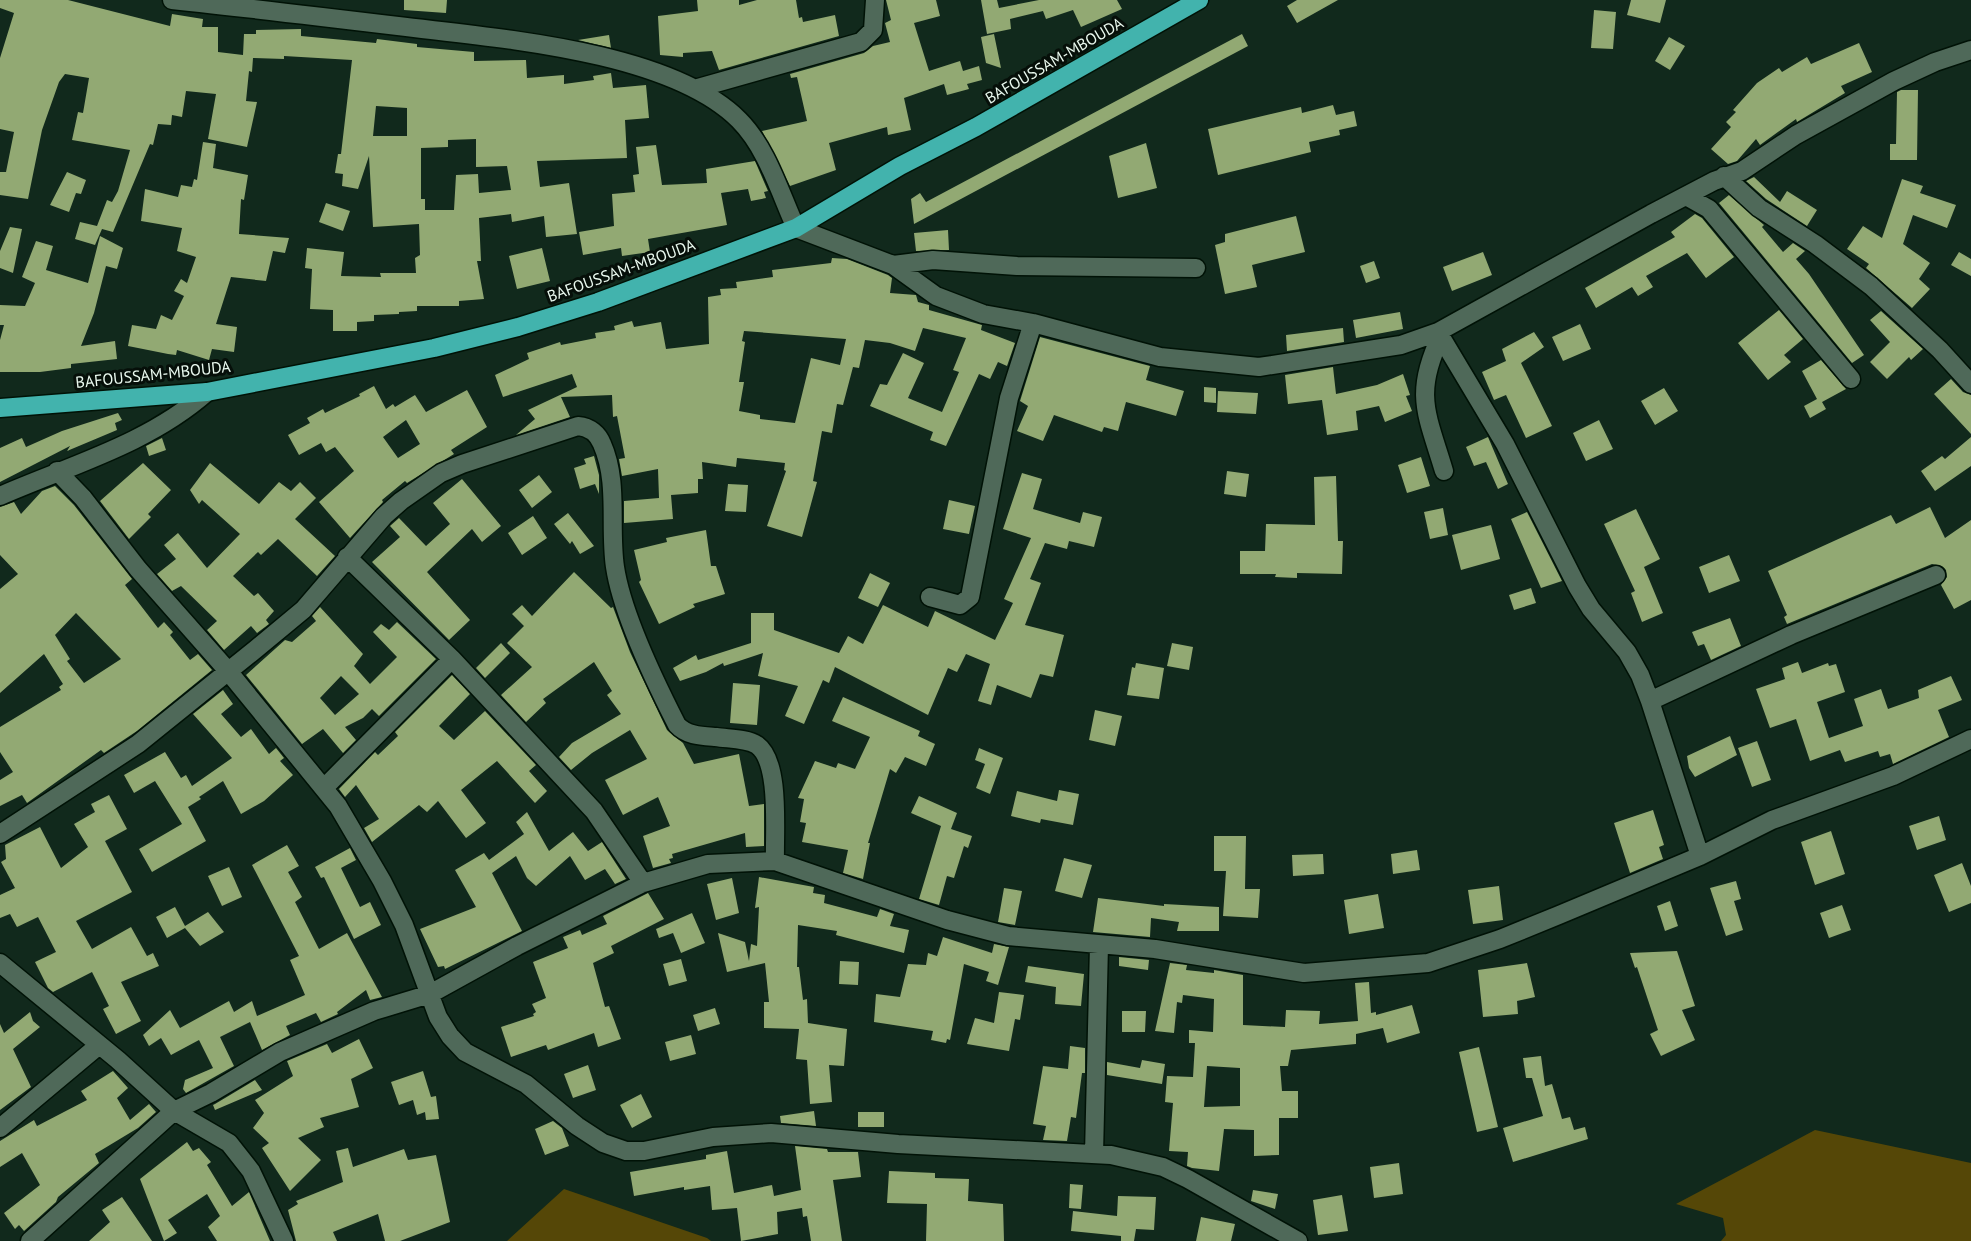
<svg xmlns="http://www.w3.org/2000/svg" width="1971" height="1241" viewBox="0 0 1971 1241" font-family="'PT Sans',sans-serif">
<rect width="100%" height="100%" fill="#11291c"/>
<path fill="#554707" d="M1815,1130L1971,1163V1241H1721L1726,1235L1723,1218L1676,1204Z
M564,1189L707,1238L711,1241H507Z"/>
<path fill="#92a973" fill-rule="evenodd" d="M0,0H68L170,26L172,14L203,19L202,27H218V52L243,55L244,34H256V30L301,29V36L376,43L377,39L417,44V47L474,52V61L526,60L527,78L564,75V84L594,80L593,76L611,73L613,88L646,85L649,118L625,120L627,158L537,161L540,187L569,183L577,234L546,237L544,216L512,222L511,214L479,218L481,261H477L484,299L459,301V306H417V311L399,312V314L374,315V321L357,322V331H333V310L310,309L312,269L305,268L307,248L344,252L341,276L381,277L380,273H416L415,258L420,255L419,224L373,227L369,156L358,189L342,186L343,174L335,173L338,154H341L352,60L284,56V59L253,58L252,72L249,71L246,101L257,102L247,147L208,139L216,94L186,91L182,117L172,115L171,125L158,124L153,145L150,144L113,232L102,229L95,245L75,239L80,222L97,226L107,200L112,202L118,191L130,150L72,140L78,112L83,113L89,78L65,74L59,82L42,130L28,199L0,195V172H6L14,132L0,129V58L14,13L0,8ZM376,106L407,108V136H373ZM476,139V167L507,166L511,190L479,193L478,174L456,175L454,210H425V199H421V148L448,147V140Z
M404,0H447L446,13L404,10Z
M697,0H739V5L757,0H796L799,18L802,17L803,22L835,15L839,36L719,70L712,51L683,53V57L660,55L658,16L698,11Z
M886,0H936L940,16L914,23L929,71L960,61L963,71L979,66L982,80L967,84L969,89L947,95L944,84L904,98L911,130L888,135L887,127L829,143L836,170L790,186L762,131L807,121L797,77L791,78L790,74L864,53L873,46L890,42L885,23L891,20Z
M981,0H997L999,8L1039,0H1117L1122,9L1081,27L1073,10L1046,19L1043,11L1010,19L1011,29L987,34Z
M1297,0H1338L1297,23L1287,6Z
M1631,0H1666L1660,23L1627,15Z
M1594,10L1616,12L1613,49L1591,48Z
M994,34L1001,68L986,63L981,37Z
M1242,34L1248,46L914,224L911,199L920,193L926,202Z
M609,35L611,48L578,40Z
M1669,37L1685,46L1670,70L1655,61Z
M1859,43L1872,72L1841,86L1845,93L1797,122L1796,119L1760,145L1756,139L1737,161L1728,164L1711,149L1731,127L1726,122L1736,112L1733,110L1757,83L1779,68L1782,72L1807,57L1811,64Z
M1901,90H1918L1917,160H1890V144H1896L1897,92Z
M1333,105L1336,115L1354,111L1357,126L1339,130L1340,135L1309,142L1311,152L1218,175L1208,129L1301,107L1302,113Z
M203,142L216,144L213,168L248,175L244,200L241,199L239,234L289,238L285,253L273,251L266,281L231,277L216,324L237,327L234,352L212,349L209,360L177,350L176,355L168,354L128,346L132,325L156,329L161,315L172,320L184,296L174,291L181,279L187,283L196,257L177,251L182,228L141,221L145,189L178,197L181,185L192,187L194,179L197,180Z
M1146,143L1157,188L1118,198L1109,156Z
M656,145L662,185L707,183L706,169L755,161L768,191L764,192L766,198L751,201L748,189L721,193L727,225L648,239L650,252L622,256L621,248L583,255L579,232L614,226L612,194L635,192L633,175L639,174L636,147Z
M67,172L86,180L81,194L76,193L69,212L50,205Z
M1754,177L1780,202L1787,191L1817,210L1807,226L1766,199L1746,181Z
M1902,179L1923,186L1920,193L1956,205L1947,228L1913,215L1903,244L1930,263L1919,279L1930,289L1912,308L1866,268L1869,264L1847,249L1863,226L1882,238Z
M1729,195L1764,225L1762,227L1783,252L1793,243L1805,251L1796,259L1809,274L1864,355L1852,363L1719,203Z
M326,203L350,211L343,231L319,222Z
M1695,214L1702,218L1734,257L1706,278L1687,253L1646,276L1653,287L1638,296L1632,287L1596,308L1585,288L1675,237L1671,232Z
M1296,216L1305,252L1252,265L1257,287L1225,294L1215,245L1225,242V234Z
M10,227L22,229L13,273L0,268V251Z
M948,230L949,250L916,251L914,233Z
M100,236L123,248L117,269L106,266L94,313L81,346L115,341L117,359L71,364V368L40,372H0V340L4,325H0V305L25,306L35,283L22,277L36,241L53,246L46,270L88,283Z
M542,248L550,281L517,289L509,256Z
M1483,252L1492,275L1452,291L1443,267Z
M1959,252L1971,259V276L1951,265Z
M832,258L847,259L888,275L892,278L890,293L916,295L918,302L929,305V310L982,325L981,330L1015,343L1007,366L998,362L990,379L979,374L946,446L930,440L933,432L870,406L880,384L887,385L903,353L924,363L908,398L942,412L959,372L953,370L966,338L923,328L915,351L890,343L865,340L859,368L853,367L843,405L837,404L832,433L822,431L813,481L817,482L802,537L767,526L786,471L784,470L785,463L737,458L736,467L702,462L703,479H698V493L671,495L673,519L624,523V501L659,498L658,469L622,476L619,459L625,458L617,416L613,417L612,395L561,397L570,417L516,435L535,419L528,410L577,387L572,374L503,397L495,375L529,359L527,353L560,342L561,345L596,338L595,333L615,330L614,326L632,321L634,327L661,322L666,349L709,344L708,297L721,295L720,289L737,288L736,282L773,277L772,270L831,263ZM744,331L846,339L840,365L811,358L795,423L760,419V415L739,411L744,382H739L745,342L742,341Z
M1374,261L1380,278L1366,283L1360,266Z
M1779,310L1803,339L1784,355L1791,362L1768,380L1738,343Z
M1881,311L1923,349L1911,360L1909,357L1887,379L1870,362L1890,342L1870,320Z
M1400,312L1403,329L1356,338L1353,320Z
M1580,324L1591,349L1563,361L1552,337Z
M1343,328L1344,342L1287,351L1286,335Z
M1534,332L1544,347L1521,363L1552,426L1526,438L1506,395L1494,400L1482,372L1506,361L1502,349Z
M1040,337L1150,366L1146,380L1184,391L1176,416L1126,402L1118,431L1104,427L1102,432L1054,415L1043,441L1017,431L1028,406L1020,401Z
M1821,360L1846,389L1822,402L1826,409L1810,418L1804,406L1817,399L1802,371Z
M1333,367L1336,394L1377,385L1403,374L1410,395L1406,396L1412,411L1385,422L1379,406L1356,411L1358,430L1327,435L1322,400L1288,404L1285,375Z
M1951,379L1963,392L1971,395V434L1934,394Z
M374,386L386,409L393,404L395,407L415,395L426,412L467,390L487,427L451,450L454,454L407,483L405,481L382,500L383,502L350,538L319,502L354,471L335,447L326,452L321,443L299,455L288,435L310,423L307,418L323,409L325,413L360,396L359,394ZM406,420L420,444L398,458L383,437Z
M1204,387L1216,388V403L1204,402Z
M1664,388L1678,411L1655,425L1641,401Z
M1218,391L1258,393L1256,414L1217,412Z
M118,413L122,420L115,423L117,430L67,451L70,446L0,482V448L22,438L26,447L62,431Z
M1599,420L1613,449L1586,461L1573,433Z
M1488,437L1508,484L1498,489L1486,462L1474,466L1466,447Z
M1971,437V466L1935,491L1921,471L1942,456L1945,459Z
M162,438L166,450L149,456L146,446Z
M594,456L599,475V494L595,484L580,489L574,468L586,464L584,459Z
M1421,457L1430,486L1407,493L1398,465Z
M143,463L171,490L148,514L151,517L129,539L100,501Z
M210,463L259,504L279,482L291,491L300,482L316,498L295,519L335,556L317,576L278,539L261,555L258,552L233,576L254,596L258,593L274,611L266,620L269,624L257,633L251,626L224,650L207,630L217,621L181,586L172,591L157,574L176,559L164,545L178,533L207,568L240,534L202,500L199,504L190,490Z
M1227,471L1249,474L1246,497L1224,494Z
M1022,473L1042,479L1033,509L1080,523L1083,512L1102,517L1094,547L1069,541L1067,549L1045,543L1030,579L1041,583L1025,625L1064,635L1053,677L1040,674L1031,698L997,685L991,705L978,701L990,664L966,654L957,672L948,668L928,715L835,667L829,683L823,680L804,724L785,716L798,686L758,676L763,653L724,666L723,663L706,672L680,681L673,668L696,655L698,660L751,643V613H774V630L839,653L848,636L863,644L883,605L928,627L935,611L995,640L1013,603L1004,599L1031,538L1003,529Z
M539,475L552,492L532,508L519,490Z
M1336,476L1338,541H1343L1342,574L1297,573V578L1275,577L1276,574H1240V551H1265L1266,524L1315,525L1314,477Z
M462,479L501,526L482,542L472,529L427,572L470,620L449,640L372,562L400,537L390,526L399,518L426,546L450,524L433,503Z
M728,484L748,485L746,512L725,511Z
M55,486L74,505L132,579L125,585L158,628L164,622L173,632L170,635L190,660L198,654L212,670L137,731L104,753L101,750L27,803L22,795L0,806V780L13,772L0,752V727L61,690L59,687L63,684L44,654L0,693V589L18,574L0,555V507L14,502L21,514L42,491ZM76,613L121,659L84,683L67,661L70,659L55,635Z
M949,500L975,506L969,534L943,529Z
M1930,507L1945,538L1971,520V600L1954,609L1941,585L1947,577L1946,570L1942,566L1932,564L1787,624L1784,617L1787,615L1768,571L1891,515L1896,524Z
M1443,508L1448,535L1430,539L1424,512Z
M1636,509L1660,559L1644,567L1663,613L1642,622L1631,593L1635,591L1604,524Z
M1527,512L1562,581L1541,588L1511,519Z
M568,513L594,546L580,554L572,541L570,544L554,524Z
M533,516L547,538L522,555L508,533Z
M1491,525L1500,559L1461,570L1452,535Z
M706,530L711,566H716L725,594L693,604L695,607L659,624L639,582L641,580L634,550L667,542L666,538Z
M1729,555L1740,581L1709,593L1699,567Z
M574,572L611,608L613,607L630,652L667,730L683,743L694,764L739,754L749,806L764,804V846L746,847L745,833L672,854L673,858L669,859L671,863L653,868L643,836L670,826L658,797L623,815L605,780L647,759L630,730L592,753L571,770L559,757L572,743L621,714L607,695L612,691L594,662L543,699L546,703L526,722L501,695L532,667L507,643L524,626L512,614L522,605L532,616Z
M870,573L890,583L878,607L858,598Z
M1531,588L1536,603L1514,610L1509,595Z
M320,607L363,654L354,666L370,684L397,657L373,632L381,624L389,630L397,622L436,659L379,716L372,709L363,718L345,727L356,740L343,753L323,729L302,744L246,675L285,640L292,642L316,621L312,616ZM341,676L359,694L335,715L320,698Z
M1730,618L1741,646L1711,660L1704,644L1698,646L1692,632Z
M501,643L510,653L485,678L476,668Z
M1172,643L1193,647L1189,670L1167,666Z
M1798,662L1802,673L1828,663L1829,666L1836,664L1845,692L1817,702L1829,738L1863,726L1854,699L1881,689L1888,709L1919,698L1918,690L1951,676L1962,700L1938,710L1949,737L1893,764L1890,754L1880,757L1878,751L1845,762L1840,750L1810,761L1796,719L1770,728L1756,689L1785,679L1782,668Z
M1136,663L1164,668L1159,699L1127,695L1132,667L1135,668Z
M452,675L470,694L439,726L454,740L485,711L536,765L529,771L547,791L535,803L497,761L461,790L486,823L466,838L438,801L427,812L419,805L372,842L364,828L379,819L356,785L345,797L339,789L375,752L378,755L398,736L395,732Z
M733,683L760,685L757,725L730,723Z
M223,690L233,704L221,714L241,737L251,729L269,754L276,748L284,758L280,761L293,775L264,801L241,814L223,781L199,797L201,799L188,807L206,841L152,872L139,849L182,824L155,781L134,793L124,775L165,752L181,778L186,775L192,786L232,758L193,714Z
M843,697L920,731L918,736L935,744L926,766L905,757L896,773L890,769L868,843H870L863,879L843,873L848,850L802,842L806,823L800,822L804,799L798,798L815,761L836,768L838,763L855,769L870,737L832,721Z
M1095,710L1122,716L1115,746L1089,740Z
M1730,736L1737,755L1695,777L1689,768L1687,756Z
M1757,741L1771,780L1752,787L1738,748Z
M979,748L1003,758L990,794L976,788L985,764L975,760Z
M1059,790L1079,794L1073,825L1041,819L1040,823L1011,816L1017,791L1057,801Z
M109,795L127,829L105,841L132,892L76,921L92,949L131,927L147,956L153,953L159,966L121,982L141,1021L116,1034L103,1009L109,1006L92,972L53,992L48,988L35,962L56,952L38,917L17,927L10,914L0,918V895L15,888L1,862L6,859L5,845L40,827L61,868L88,847L74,824L95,812L91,804Z
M919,796L957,813L951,829L972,836L968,848L964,846L954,878L947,876L939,905L919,899L941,826L911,813Z
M1653,810L1664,845L1659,847L1663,859L1630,873L1614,823Z
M527,812L549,851L573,832L588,851L602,842L626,879L615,884L605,869L585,880L570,856L536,886L527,878L516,856L492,873L522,931L445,969L444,966L438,967L420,929L476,907L455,870L484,853L489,860L524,834L516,822Z
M1939,816L1946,840L1917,850L1909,826Z
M1831,831L1845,874L1815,885L1801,842Z
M1214,836H1246L1245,889H1260L1258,918L1223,916L1226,871H1214Z
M287,845L299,866L288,872L302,897L295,902L319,949L347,933L382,997L370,1000L366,990L337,1012L338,1014L321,1022L316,1013L286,1026L290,1035L262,1050L250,1022L220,1037L234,1066L186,1093L183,1089L185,1080L213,1068L199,1040L171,1055L161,1038L149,1046L143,1035L170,1010L180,1028L229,1001L234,1012L252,1001L257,1016L305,995L290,960L299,956L252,865Z
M350,848L356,860L341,868L360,907L370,902L381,925L354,939L324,877L321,878L315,867Z
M1417,850L1420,870L1393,874L1391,854Z
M1323,854L1324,874L1293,876L1292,855Z
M1064,858L1092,865L1082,898L1055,891Z
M1962,863L1971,886V903L1949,912L1934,875Z
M229,867L242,897L222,906L208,876Z
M759,877L814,887L813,893L825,895L824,903L877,917L880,909L894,914L890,926L909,930L904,953L836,935L837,931L798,925L797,967H799L803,1000L807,999L808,1023L847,1029L844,1066L829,1065L832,1102L810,1104L807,1060L796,1059L799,1029L764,1028V1002H769L765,963L727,972L718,933L745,942L749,961L751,944L757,946L759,907L755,908Z
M732,878L739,913L716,920L707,884Z
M1736,881L1741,899L1734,901L1743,930L1726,936L1710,888Z
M1499,886L1503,920L1473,924L1468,890Z
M1004,888L1022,891L1015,925L998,922Z
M648,893L664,919L611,946L614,953L593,963L605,1007L609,1006L621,1039L598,1047L594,1033L548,1050L546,1045L511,1057L501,1027L534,1016L533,1014L536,1012L532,1004L546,998L533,962L568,948L563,937L580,930L582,935L607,924L603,916Z
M1378,894L1384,928L1349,934L1344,900Z
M1098,898L1164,906V904L1219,907V931H1177L1179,922L1151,918L1150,937L1093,932Z
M1670,901L1678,926L1665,931L1657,906Z
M1842,905L1851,930L1829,938L1820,913Z
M175,907L185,926L208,912L224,932L200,946L185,928L167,938L156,917Z
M692,913L705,943L681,953L673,933L659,938L656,929Z
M943,937L992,953L994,944L1009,947L998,985L986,981L989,972L964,964L950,1040L947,1039L946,1043L931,1040L933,1031L874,1022L876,994L900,997L908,964L926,965L928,953L937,956Z
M1677,951L1695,1006L1682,1010L1695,1040L1661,1056L1650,1034L1658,1030L1637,967L1635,968L1630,953Z
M1119,957L1149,960L1148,970L1119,966Z
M681,959L687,981L669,986L663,964Z
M840,961L859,962L858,985L839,984Z
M1170,963L1187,965L1186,970L1214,973V970L1243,975V1025L1285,1027L1286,1010L1320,1011L1319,1024L1358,1021L1355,983L1369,982L1371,1013L1376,1012V1015L1412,1005L1420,1033L1387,1043L1383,1028L1356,1034V1044L1291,1050L1288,1066H1280L1282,1091H1298V1118H1279V1155L1254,1156V1130L1224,1129L1219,1171L1192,1168L1187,1166L1188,1152L1169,1151L1173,1103L1165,1102L1167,1076L1193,1077L1195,1043H1189V1030L1213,1032L1214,999L1183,995L1182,1003L1177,1002L1174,1033L1155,1031ZM1207,1066L1240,1068V1106L1204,1107Z
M1527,963L1535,997L1517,1001L1518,1014L1483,1017L1478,970Z
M1028,966L1084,974L1081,1006L1055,1004L1056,987L1025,982Z
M999,992L1024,995L1020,1020L1015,1019L1009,1051L967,1044L975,1018L994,1023Z
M715,1008L720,1024L698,1031L693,1015Z
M1122,1011H1146L1145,1032H1122Z
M30,1012L33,1021L40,1027L13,1049L31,1087L0,1110V1024L4,1033Z
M691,1035L696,1054L670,1061L665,1042Z
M359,1039L373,1068L351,1079L359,1107L320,1118L324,1127L298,1138L321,1160L290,1191L262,1148L269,1143L253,1128L264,1113L255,1100L293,1076L287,1061L327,1044L332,1053Z
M1070,1046L1085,1048V1073H1082L1076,1118L1071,1117L1067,1141L1043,1140L1046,1126L1033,1124L1043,1066L1068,1069Z
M1479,1047L1498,1127L1477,1132L1459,1052Z
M1541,1056L1545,1086L1552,1084L1562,1119L1570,1117L1574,1130L1585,1127L1588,1139L1513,1162L1503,1128L1543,1116L1532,1078H1526L1523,1058Z
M1142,1060L1165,1064L1162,1084L1107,1075V1062L1140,1068Z
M588,1065L596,1090L573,1098L564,1074Z
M113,1071L128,1088L117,1098L130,1120L149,1104L156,1112L138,1128L95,1154L99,1163L58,1197L56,1202L24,1231L19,1225L15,1229L4,1213L40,1185L22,1153L0,1167V1141L34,1120L37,1126L87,1100L81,1091Z
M423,1071L431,1097L436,1096L439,1119L426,1120L425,1112L417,1115L413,1100L399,1105L391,1082Z
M255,1080L262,1090L215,1110L213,1105L215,1104Z
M641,1094L652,1117L632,1128L620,1105Z
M814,1111L816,1126L781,1123L780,1116Z
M858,1112H884V1127H858Z
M553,1121L562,1128L569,1146L545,1155L535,1129Z
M187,1142L193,1151L199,1148L211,1162L207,1165L232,1206L249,1192L270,1241H217L208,1227L220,1216L207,1194L168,1220L177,1233L164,1241L140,1179Z
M795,1146L827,1149L828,1152H858L861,1177L833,1180L842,1241H811L807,1216L803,1217L802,1208L777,1212L778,1234L741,1241L737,1208L712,1210L710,1186L684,1190V1187L634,1196L630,1172L706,1159V1155L727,1151L734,1193L772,1185L774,1196L801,1190Z
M348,1148L353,1167L404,1149L408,1160L436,1155L450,1222L400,1241H385L378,1214L333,1232L337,1241H296L288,1210L298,1204L296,1201L343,1182L336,1151Z
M1399,1163L1403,1194L1374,1198L1370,1167Z
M889,1171L935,1173V1178L969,1179L968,1201L1003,1204L1004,1241H926L927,1204L887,1203Z
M1070,1184L1083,1185L1081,1209L1069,1208Z
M1253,1190L1278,1194L1275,1209L1251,1201Z
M1342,1195L1348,1231L1318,1235L1313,1200Z
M1118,1196L1156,1197L1154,1230L1136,1229L1134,1241H1121V1236L1071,1231L1073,1211L1117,1216Z
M122,1197L152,1241H89L110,1222L102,1210Z
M1201,1217L1235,1224L1231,1241H1196Z"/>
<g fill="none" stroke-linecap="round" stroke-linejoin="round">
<defs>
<path id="minor" d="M172,0C248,8 323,17 398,26C494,38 669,50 739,120C767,148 780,193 796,228L893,265L936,296L983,314L1033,323L1160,357L1259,367L1401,345L1438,332L1651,214L1714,181L1742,171L1796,135L1894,81L1935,62L1971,50
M698,88L861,42L873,30L875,0
M1724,176L1759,208L1815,244L1871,286L1940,350L1971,384
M1686,196L1709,209L1851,379
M893,265L933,260L1017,266L1196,268
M1438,332L1505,444L1577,586L1591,609L1627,652L1640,675L1650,701L1700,856
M1441,336C1413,394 1427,414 1444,471
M57,471L83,498L138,569L228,671L338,806L382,881L404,925L438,1017L450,1036L465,1052L526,1084L577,1126L603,1143L626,1151H644L713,1137L771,1133L898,1144L1111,1155L1163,1167L1188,1179L1298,1241
M0,496C71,465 148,444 207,392
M347,557L452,659L594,811L643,883
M930,597L960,605L970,597L1009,398L1033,323
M1650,701L1791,635L1936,575
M324,788L452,659
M0,834L138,744L256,649L303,610L384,516L401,501L441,473L462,464L578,426C590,427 598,434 602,444C619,482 609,527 615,567C622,614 655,682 677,725C687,736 702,736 716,737C728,739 746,738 757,745C781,762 774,833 775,861
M0,963L118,1060L174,1111L229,1143L251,1171L284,1241
M0,1128L98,1046
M1094,1154L1099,945
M30,1241L174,1111L211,1093L280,1052L374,1011L430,994L517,946L643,883L708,864L775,861L947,920L1008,936L1155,949L1304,973L1428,963L1500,939L1559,915L1700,856L1772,820L1893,776L1971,739"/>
<path id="highway" d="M0,408L207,392L434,348L518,327L598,302L796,228L900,166L976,127L1199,0"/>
</defs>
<use href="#minor" stroke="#001206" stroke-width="21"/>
<use href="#highway" stroke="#001206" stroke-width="21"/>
<use href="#minor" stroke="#4f6959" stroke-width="18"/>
<use href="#highway" stroke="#42b3ad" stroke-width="18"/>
</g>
<g text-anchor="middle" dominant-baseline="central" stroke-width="6" stroke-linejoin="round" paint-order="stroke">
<g font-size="16" fill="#eaf9ef" stroke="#060f09">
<text transform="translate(1054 60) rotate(-30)">BAFOUSSAM-MBOUDA</text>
<text transform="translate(621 270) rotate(-20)">BAFOUSSAM-MBOUDA</text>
<text transform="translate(153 374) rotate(-6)">BAFOUSSAM-MBOUDA</text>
</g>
</g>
</svg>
